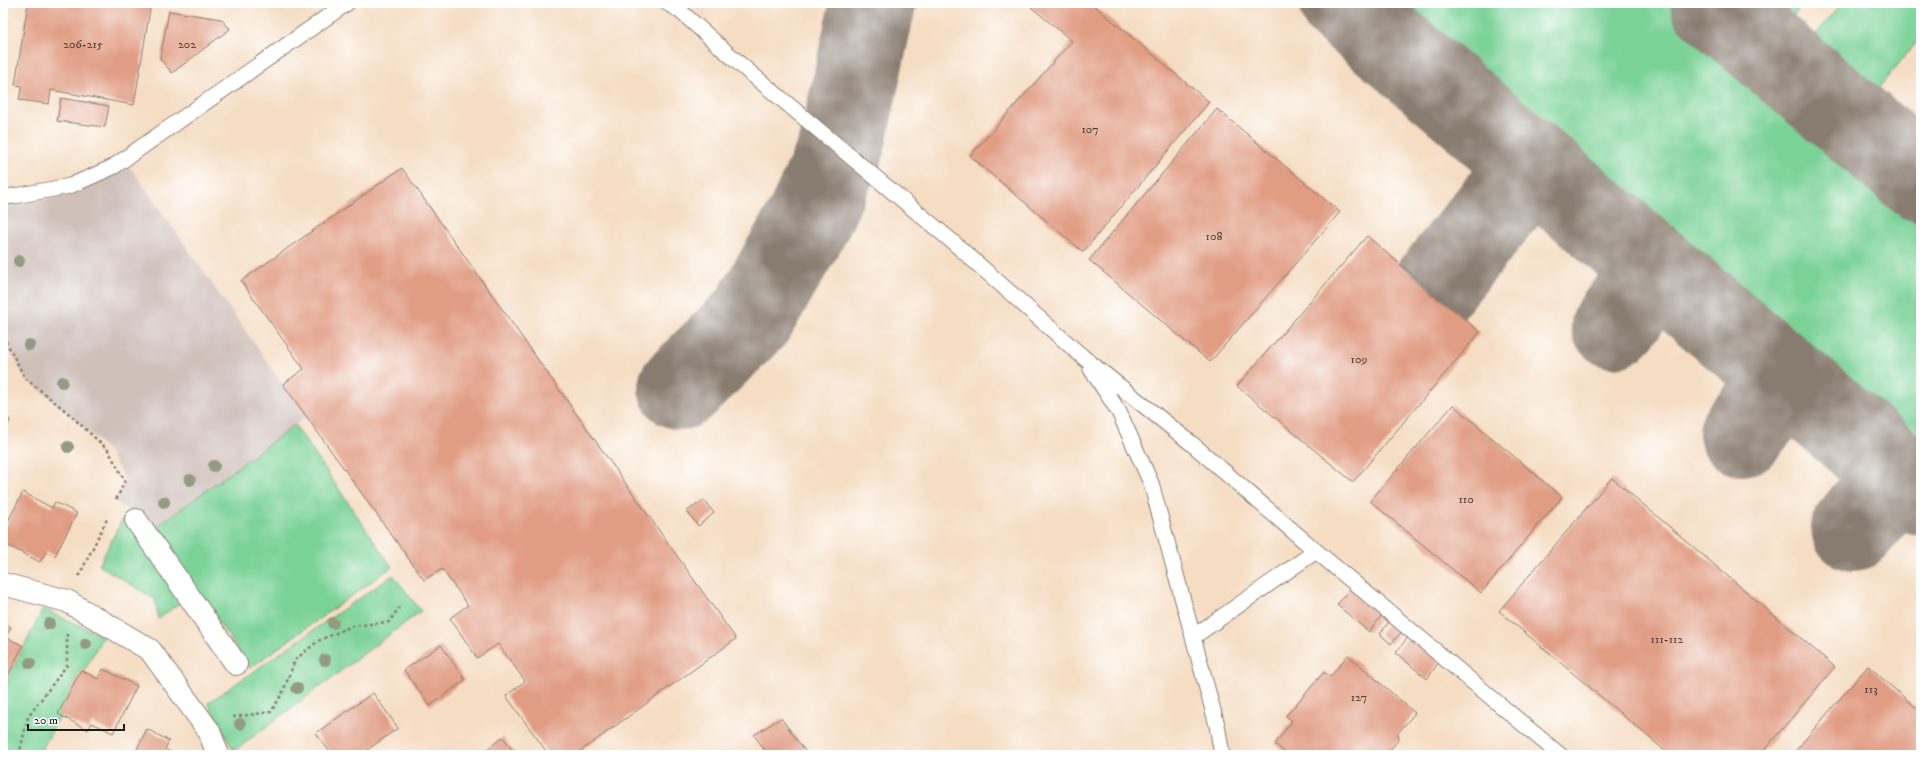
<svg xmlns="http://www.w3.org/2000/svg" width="1924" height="758" viewBox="0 0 1924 758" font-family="'IM FELL DW Pica',serif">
<rect width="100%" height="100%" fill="#fff"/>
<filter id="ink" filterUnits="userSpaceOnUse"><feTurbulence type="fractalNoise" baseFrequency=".025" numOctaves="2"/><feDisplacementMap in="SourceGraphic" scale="8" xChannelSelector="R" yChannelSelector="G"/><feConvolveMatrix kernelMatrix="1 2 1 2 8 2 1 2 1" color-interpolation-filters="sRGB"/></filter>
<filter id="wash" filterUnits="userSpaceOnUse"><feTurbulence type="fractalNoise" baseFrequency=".012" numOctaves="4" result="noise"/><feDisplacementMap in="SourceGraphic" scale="16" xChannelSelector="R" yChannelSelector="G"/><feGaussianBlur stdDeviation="0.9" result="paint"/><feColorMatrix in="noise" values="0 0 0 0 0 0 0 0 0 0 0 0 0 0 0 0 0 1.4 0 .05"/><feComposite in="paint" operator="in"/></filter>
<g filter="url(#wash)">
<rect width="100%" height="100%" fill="#f5ddc3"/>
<path fill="#cfc0ba" d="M130,167L306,417L155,528L115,501L125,481L108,450L67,412L25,378L3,336V205H18L75,194Z"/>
<path fill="#7ad297" stroke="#4b775a" d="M1375,3H1672L1921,214V466Z
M1748,3H1804L1781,30Z
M1842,3H1921V37L1865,104L1802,51Z
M295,425L392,567L250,668L155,528Z
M123,518L133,523L186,598L158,619L155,599L99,565Z
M393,575L421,611L234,751L208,703Z
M43,609L103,636L39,755H3V688Z"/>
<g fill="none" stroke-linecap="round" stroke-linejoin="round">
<path stroke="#887c70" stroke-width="86" d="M1342,3L1921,492
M1713,3L1921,179
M1431,290L1518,182C1526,174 1533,173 1544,174
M1614,325C1629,307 1645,274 1673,282
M681,387L752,317L808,221L841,149L873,3
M1742,433L1775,394L1782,390L1799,389
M1854,528L1887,488L1902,483L1913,485"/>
</g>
<g id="blocks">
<path fill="#e19d84" d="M28,3H151L134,105L51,90L49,104L19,100L22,86L15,85Z
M1034,3H1091L1209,102L1083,252L970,156L1072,41L1031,7Z
M169,11L221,19L230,29L172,73L160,59Z
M61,98L109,106L105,127L57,121Z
M1217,109L1340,212L1210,362L1089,260Z
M402,168L736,639L575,755H549L506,696L525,681L498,644L477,658L450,618L468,605L442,569L424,580L283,384L304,369L241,281Z
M1367,236L1480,332L1353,482L1237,386Z
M1453,405L1562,497L1481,593L1370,501Z
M3,416L10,420L3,434Z
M1612,478L1835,667L1760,755H1670L1499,611Z
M23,492L52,508L55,502L77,513L55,556L46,552L40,562L3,543V531Z
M704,500L714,513L698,526L687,511Z
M1353,584L1384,612L1369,632L1337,605Z
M1391,619L1403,630L1391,644L1380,634Z
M3,623L11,627L6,637L23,646L3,685Z
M1410,634L1441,659L1427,679L1396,653Z
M441,645L465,680L430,706L404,670Z
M1348,655L1415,713L1398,733L1399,739L1386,755H1288L1275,744L1292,721L1286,716L1324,672L1330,677Z
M1868,666L1921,712V755H1792Z
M103,669L137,686L113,733L92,723L88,730L58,714L81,670L98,679Z
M373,693L398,728L360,755H332L316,733Z
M781,718L808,755H768L754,735Z
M147,729L169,741L165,749L172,753L171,755H134Z
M503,737L516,755H479Z"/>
</g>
</g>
<g filter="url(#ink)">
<use href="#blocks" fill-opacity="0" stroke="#887c70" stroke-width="1"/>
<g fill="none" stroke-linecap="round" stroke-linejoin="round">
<defs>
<path id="service" d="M667,3L679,10L742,66L954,243L1083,357L1191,443L1316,551
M3,197L15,196L70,186L113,167L347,3
M1091,369L1119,412L1151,483L1217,725L1222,755
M1193,637L1316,551L1560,755"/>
<path id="pedestrian" d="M136,520L236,664"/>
<path id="minor" d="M3,584L67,601L150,650L209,731L218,755"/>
</defs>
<use href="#service" stroke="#887c70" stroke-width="17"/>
<use href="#pedestrian" stroke="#887c70" stroke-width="24"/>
<use href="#minor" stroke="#887c70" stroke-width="24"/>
<path stroke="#887c70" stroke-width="2.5" stroke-dasharray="3 3" stroke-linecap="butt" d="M3,336L25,378L67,412L108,450L125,481L116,500
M79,576L108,517
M233,717L271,712L283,692L295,660L318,641L352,626L389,622L399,608
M19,755L28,717L67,665V634"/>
<use href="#service" stroke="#fff" stroke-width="15"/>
<use href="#pedestrian" stroke="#fff" stroke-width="22"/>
<use href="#minor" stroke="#fff" stroke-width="22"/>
</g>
<g fill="#939b82">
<circle cx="19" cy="261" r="6"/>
<circle cx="29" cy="345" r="6"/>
<circle cx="62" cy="382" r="6"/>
<circle cx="68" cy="447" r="6"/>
<circle cx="214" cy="466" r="6"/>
<circle cx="190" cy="480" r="6"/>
<circle cx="164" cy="502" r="6"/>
<circle cx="333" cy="623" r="6"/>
<circle cx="49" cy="624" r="6"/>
<circle cx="86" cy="644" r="6"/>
<circle cx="325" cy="660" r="6"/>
<circle cx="30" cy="663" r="6"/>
<circle cx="297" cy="688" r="6"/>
<circle cx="240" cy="724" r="6"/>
</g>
</g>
<g text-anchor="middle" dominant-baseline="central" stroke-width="3" stroke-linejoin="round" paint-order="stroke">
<g font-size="12" fill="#4d3c36">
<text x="83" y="44">206-215</text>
<text x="187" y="44">202</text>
<text x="1090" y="129">107</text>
<text x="1214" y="236">108</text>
<text x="1359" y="359">109</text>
<text x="1466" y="499">110</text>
<text x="1667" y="639">111-112</text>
<text x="1871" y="689">113</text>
<text x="1359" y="697">127</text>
</g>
</g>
<rect width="1924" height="758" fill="none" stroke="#fff" stroke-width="16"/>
<path d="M28 724v6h96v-6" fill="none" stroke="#1c1c1c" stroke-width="2"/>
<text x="34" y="724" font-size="12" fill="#1c1c1c" stroke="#ffffff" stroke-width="3" paint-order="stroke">20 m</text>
</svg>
